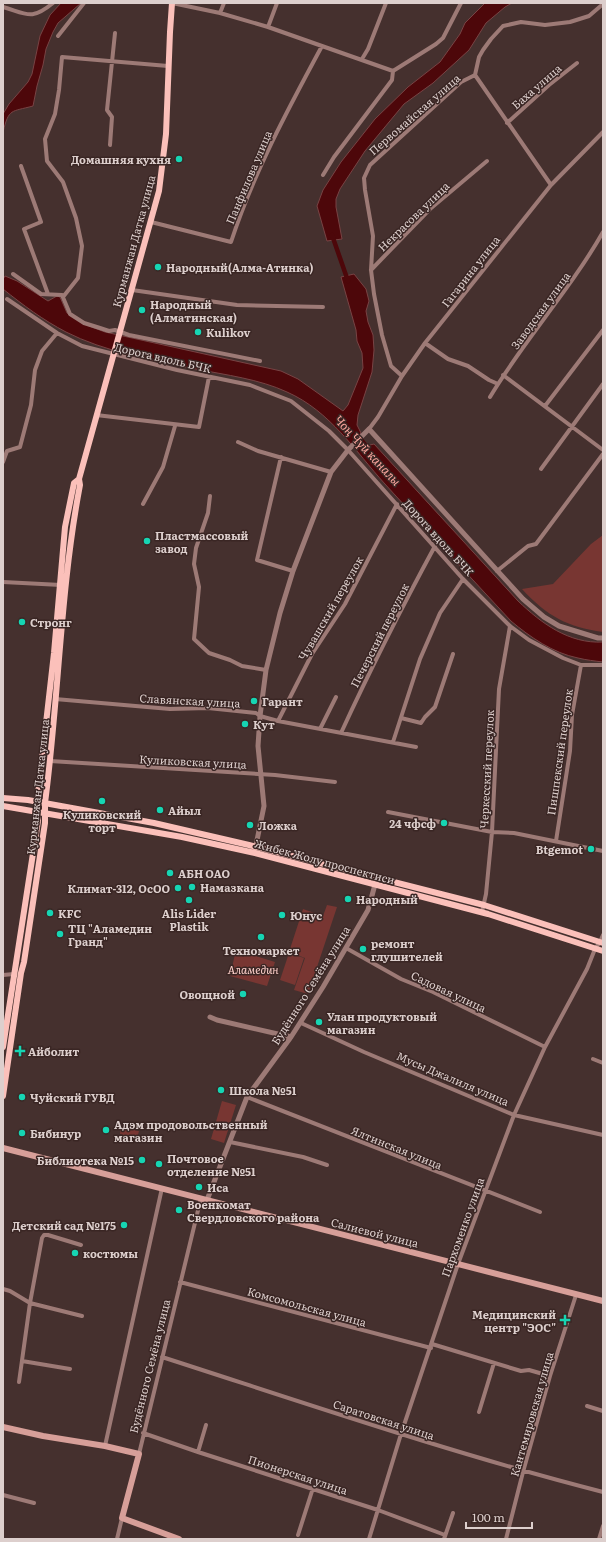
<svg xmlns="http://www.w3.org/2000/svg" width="606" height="1542" viewBox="0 0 606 1542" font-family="Literata,serif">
<rect width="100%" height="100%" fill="#45302e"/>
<path fill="#783632" d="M603,535V632C567,627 547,616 522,589L553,584L591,544Z
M327,905L337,907L308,994L294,990L305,958L289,952L303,909L323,916Z
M236,950L275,962L267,986L230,976Z
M289,953L304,958L295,985L280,980Z
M222,1101L236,1105L224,1143L211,1139Z
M121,1127L139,1131L137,1139L120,1134Z"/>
<path fill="#4d070a" stroke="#784344" d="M61,3H81L58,23L53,32L46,49L43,65L37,86L33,106C11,112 9,108 3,132V114L9,104L28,82L32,74L40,36L50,15Z
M485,3H512L505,7L486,23L469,50L433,83L404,104L365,151L340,189L336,199V207L342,239L327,241L317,206L323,190L341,162L375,119L408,87L440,62L460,34L465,23Z
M354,274L366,289L369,301L366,311L368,322L373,335L374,350L372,372L358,415L357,425L361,433L357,437L366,446L374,444L518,601C541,623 569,644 603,642V662C595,661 586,660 578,658C553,653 530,637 511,621C469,576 427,530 385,484C355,451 330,411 287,392C259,379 226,375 196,369C154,361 103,351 66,332C43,320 23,305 3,289V279L5,276L17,281L48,301L57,296L60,297L67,313L89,326L105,332L281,371L298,379L343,411L348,405L363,368L362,353L357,341L356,330L341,277Z"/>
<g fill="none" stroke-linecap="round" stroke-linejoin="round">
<path stroke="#4d070a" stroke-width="4.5" d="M332,235L348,281
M358,436L370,451"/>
<path stroke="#9d7a76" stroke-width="4" d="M172,3L220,13L268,27L393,71
M3,7C27,14 31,21 53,3
M220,13L224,3
M268,27L277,3
M58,36L84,3
M362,59L368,49L386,3
M507,123L549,85L577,63
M110,145L112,117L107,110L115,33
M21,166L41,222L24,229L48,294
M323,175L334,157L392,80L393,71L436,44L443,38L461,3
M551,185L475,75L479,57L483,50L491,39L503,26L521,22L545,25L570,22L589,16L603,4
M151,222L231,242C253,174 288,109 322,46
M371,270L430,209L487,161
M13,274L41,294L62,295L70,314L84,323L100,328L109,331L115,330L129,335L260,361
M132,290L237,305L323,307
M63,297L78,278L82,246L76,218L63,182L47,161L45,139L55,114L59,90L62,57L168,66
M7,299L57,333L82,346L177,370L250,385L291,401L329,431L348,450L463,579L510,626L529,640L563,658L581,665H603
M425,343L448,359L468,366L489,380L498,384
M503,375L603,450
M402,376L391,366L382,335L374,294L371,270L373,236L365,190L364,178L370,165L461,82L475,75
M490,397C524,340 570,290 603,232
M545,406L603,330
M96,415L199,427L209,377
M369,429L378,417L402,376L425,343L551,185L603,132
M238,442L258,451L331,472
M281,457L257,560L293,571
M3,462L7,451L20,447L31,405L35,370L42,351L57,333
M541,469L603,384
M210,496L208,513L196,548L194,564L199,587L194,639L209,653L230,660L242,666L266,670
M143,504L163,467L175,426
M497,571L528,546L536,544L603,454
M3,582L61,585
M55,699L170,709L208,708L256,713L260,716L278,721L416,747
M401,718L421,723L425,717L435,707L453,654
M278,721L312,654L345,604L397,504
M320,729L336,697
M341,733C370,670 402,607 435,546
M393,742L420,659L440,613L463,579
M50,761L275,775L335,782
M388,812L492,832L514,833L603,851
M556,841L570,751L572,715L581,665
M482,912L486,894L492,832L499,689L510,626
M346,948L401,979L433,992L545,1047
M3,975L14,974
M301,1023L364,1052L514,1115L603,1135
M593,1059L603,1063
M247,1097L540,1212
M230,1142L303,1157L327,1165
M180,1282L431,1348
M3,1289L10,1291L30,1303L82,1316
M432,1344L521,1371L529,1370L550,1376
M162,1357C308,1404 454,1454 603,1492
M22,1361L70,1369
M19,1382L30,1303L42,1238L44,1235H48L81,1245
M587,1406L603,1411
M479,1412L494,1363
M143,1433L198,1452L378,1510L445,1535
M105,1446L162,1188
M198,1452L206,1425
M139,1454L201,1198
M3,1495L34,1503
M298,1535L313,1488
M117,1539L122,1518
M369,1539L401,1434L458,1264L514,1115L545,1047L587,969L595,949L600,942L603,935
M444,1539L453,1513
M506,1539L523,1472L550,1376L576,1295
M599,1539L603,1526"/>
<path stroke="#9d7a76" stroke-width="5" d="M255,850L264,806L258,746L260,716L266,670L280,613L293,571L331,472L348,450L369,429L523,599L544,617L559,626L598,638H603
M210,1017L217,1020L291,1037
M207,1200L247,1097L291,1037L323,987L368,910L376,881"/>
<path stroke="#d79f99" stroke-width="6" d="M3,1148L603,1301
M3,1427L43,1436L105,1446L139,1454L122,1518L179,1539"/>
<path stroke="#fbc0ba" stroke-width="6" d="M3,798L28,800L154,823L249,845L484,905L603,943
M3,806L182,837L255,853L488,914L603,951
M3,1047L38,821L36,811L54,653L65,527L74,483L79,479
M3,1096L21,973L24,962L45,823V803C59,697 60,590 80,485L79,479L159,191L166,134L170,32L172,3"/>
</g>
<g fill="#16d5b3" stroke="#3a2624" stroke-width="1.5">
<circle cx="179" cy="159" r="4"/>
<circle cx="158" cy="267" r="4"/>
<circle cx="142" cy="310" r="4"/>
<circle cx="198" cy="332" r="4"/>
<circle cx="147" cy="541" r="4"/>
<circle cx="22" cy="622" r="4"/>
<circle cx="254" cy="701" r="4"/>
<circle cx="245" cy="724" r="4"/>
<circle cx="102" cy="801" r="4"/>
<circle cx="160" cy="810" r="4"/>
<circle cx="444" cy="823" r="4"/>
<circle cx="250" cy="825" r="4"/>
<circle cx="591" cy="849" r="4"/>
<circle cx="170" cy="873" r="4"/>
<circle cx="192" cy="887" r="4"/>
<circle cx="178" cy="888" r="4"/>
<circle cx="348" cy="899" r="4"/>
<circle cx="189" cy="900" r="4"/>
<circle cx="50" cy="913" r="4"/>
<circle cx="282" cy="915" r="4"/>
<circle cx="60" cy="934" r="4"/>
<circle cx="261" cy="937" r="4"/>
<circle cx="363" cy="949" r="4"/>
<circle cx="243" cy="994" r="4"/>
<circle cx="319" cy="1022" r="4"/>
<path d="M18 1045h4v4h4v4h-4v4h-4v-4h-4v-4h4z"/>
<circle cx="221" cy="1090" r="4"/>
<circle cx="22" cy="1097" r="4"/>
<circle cx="106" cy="1130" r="4"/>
<circle cx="22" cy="1133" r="4"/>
<circle cx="142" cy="1160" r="4"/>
<circle cx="159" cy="1164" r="4"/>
<circle cx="199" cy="1187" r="4"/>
<circle cx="179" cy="1210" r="4"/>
<circle cx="124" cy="1225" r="4"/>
<circle cx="75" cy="1253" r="4"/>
<path d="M563 1314h4v4h4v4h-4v4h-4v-4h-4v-4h4z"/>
</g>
<g text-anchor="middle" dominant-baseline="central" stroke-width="3" stroke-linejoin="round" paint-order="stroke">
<g font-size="11" fill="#ddcfcd" stroke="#3a2624">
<text transform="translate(536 86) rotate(-41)">Баха улица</text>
<text transform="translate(414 114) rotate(-41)">Первомайская улица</text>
<text transform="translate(248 177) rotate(-67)">Панфилова улица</text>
<text transform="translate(413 216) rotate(-44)">Некрасова улица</text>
<text transform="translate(133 241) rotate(-75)">Курманжан Датка улица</text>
<text transform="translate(470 271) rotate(-52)">Гагарина улица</text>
<text transform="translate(540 310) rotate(-54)">Заводская улица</text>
<text transform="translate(163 357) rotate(13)">Дорога вдоль БЧК</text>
<text transform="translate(439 537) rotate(48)">Дорога вдоль БЧК</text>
<text transform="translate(330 608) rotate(-60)">Чувашский переулок</text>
<text transform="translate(379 635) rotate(-63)">Печерский переулок</text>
<text transform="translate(190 700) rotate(3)">Славянская улица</text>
<text transform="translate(559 752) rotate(-82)">Пишпекский переулок</text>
<text transform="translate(193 761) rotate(3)">Куликовская улица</text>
<text transform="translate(486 769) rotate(-87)">Черкесский переулок</text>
<text transform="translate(37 787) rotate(-84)">Курманжан Датка улица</text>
<text transform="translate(325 861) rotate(15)">Жибек Жолу проспектиси</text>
<text transform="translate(310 985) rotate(-58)">Будённого Семёна улица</text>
<text transform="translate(449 991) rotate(25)">Садовая улица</text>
<text transform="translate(453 1078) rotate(23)">Мусы Джалиля улица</text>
<text transform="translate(397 1147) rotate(22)">Ялтинская улица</text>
<text transform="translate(462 1227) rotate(-70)">Пархоменко улица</text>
<text transform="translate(375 1232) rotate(14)">Салиевой улица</text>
<text transform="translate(307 1306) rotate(15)">Комсомольская улица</text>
<text transform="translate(149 1366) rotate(-76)">Будённого Семёна улица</text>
<text transform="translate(531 1414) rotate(-74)">Кантемировская улица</text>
<text transform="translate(384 1419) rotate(18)">Саратовская улица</text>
<text transform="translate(298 1474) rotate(18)">Пионерская улица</text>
</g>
<g font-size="11" font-weight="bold" fill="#ddcfcd" stroke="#3a2624" text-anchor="start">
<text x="171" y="159" text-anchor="end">Домашняя кухня</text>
<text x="166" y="267">Народный(Алма-Атинка)</text>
<text x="150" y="304">Народный<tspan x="150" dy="13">(Алматинская)</tspan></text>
<text x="206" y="332">Kulikov</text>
<text x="155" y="535">Пластмассовый<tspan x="155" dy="13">завод</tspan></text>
<text x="30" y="622">Стронг</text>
<text x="262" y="701">Гарант</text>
<text x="253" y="724">Кут</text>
<text x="168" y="810">Айыл</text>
<text x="102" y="814" text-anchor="middle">Куликовский<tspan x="102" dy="13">торт</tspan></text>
<text x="436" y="823" text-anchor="end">24 чфсф</text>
<text x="258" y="825">Ложка</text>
<text x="583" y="849" text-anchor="end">Btgemot</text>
<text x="178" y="873">АБН ОАО</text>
<text x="200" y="887">Намазкана</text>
<text x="170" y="888" text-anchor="end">Климат-312, ОсОО</text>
<text x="356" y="899">Народный</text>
<text x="58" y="913">KFC</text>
<text x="189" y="913" text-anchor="middle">Alis Lider<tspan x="189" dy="13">Plastik</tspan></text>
<text x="290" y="915">Юнус</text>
<text x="68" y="928">ТЦ "Аламедин<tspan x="68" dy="13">Гранд"</tspan></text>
<text x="371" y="943">ремонт<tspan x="371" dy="13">глушителей</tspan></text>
<text x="261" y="950" text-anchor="middle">Техномаркет</text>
<text x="235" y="994" text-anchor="end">Овощной</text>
<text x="327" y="1016">Улан продуктовый<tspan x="327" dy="13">магазин</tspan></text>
<text x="28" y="1051">Айболит</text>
<text x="229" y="1090">Школа №51</text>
<text x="30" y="1097">Чуйский ГУВД</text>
<text x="114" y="1124">Адэм продовольственный<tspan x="114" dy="13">магазин</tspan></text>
<text x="30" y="1133">Бибинур</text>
<text x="167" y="1158">Почтовое<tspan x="167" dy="13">отделение №51</tspan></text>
<text x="134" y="1160" text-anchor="end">Библиотека №15</text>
<text x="207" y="1187">Иса</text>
<text x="187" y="1204">Военкомат<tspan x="187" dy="13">Свердловского района</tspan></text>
<text x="116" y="1225" text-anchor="end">Детский сад №175</text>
<text x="83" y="1253">костюмы</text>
<text x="556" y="1314" text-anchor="end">Медицинский<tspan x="556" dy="13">центр "ЭОС"</tspan></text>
</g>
<g font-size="11" font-style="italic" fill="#fdcfca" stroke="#3a2624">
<text x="253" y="969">Аламедин</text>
</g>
<g font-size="12" font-style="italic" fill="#fca69d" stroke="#3a2624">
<text transform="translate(368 450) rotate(47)">Чоң Чүй каналы</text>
</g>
</g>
<rect width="606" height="1542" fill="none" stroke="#ddcfcd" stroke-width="8"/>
<path d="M466 1522v6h66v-6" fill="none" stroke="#ddcfcd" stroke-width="2"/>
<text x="472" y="1522" font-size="12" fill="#ddcfcd" stroke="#3a2624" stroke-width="3" paint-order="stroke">100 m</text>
</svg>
